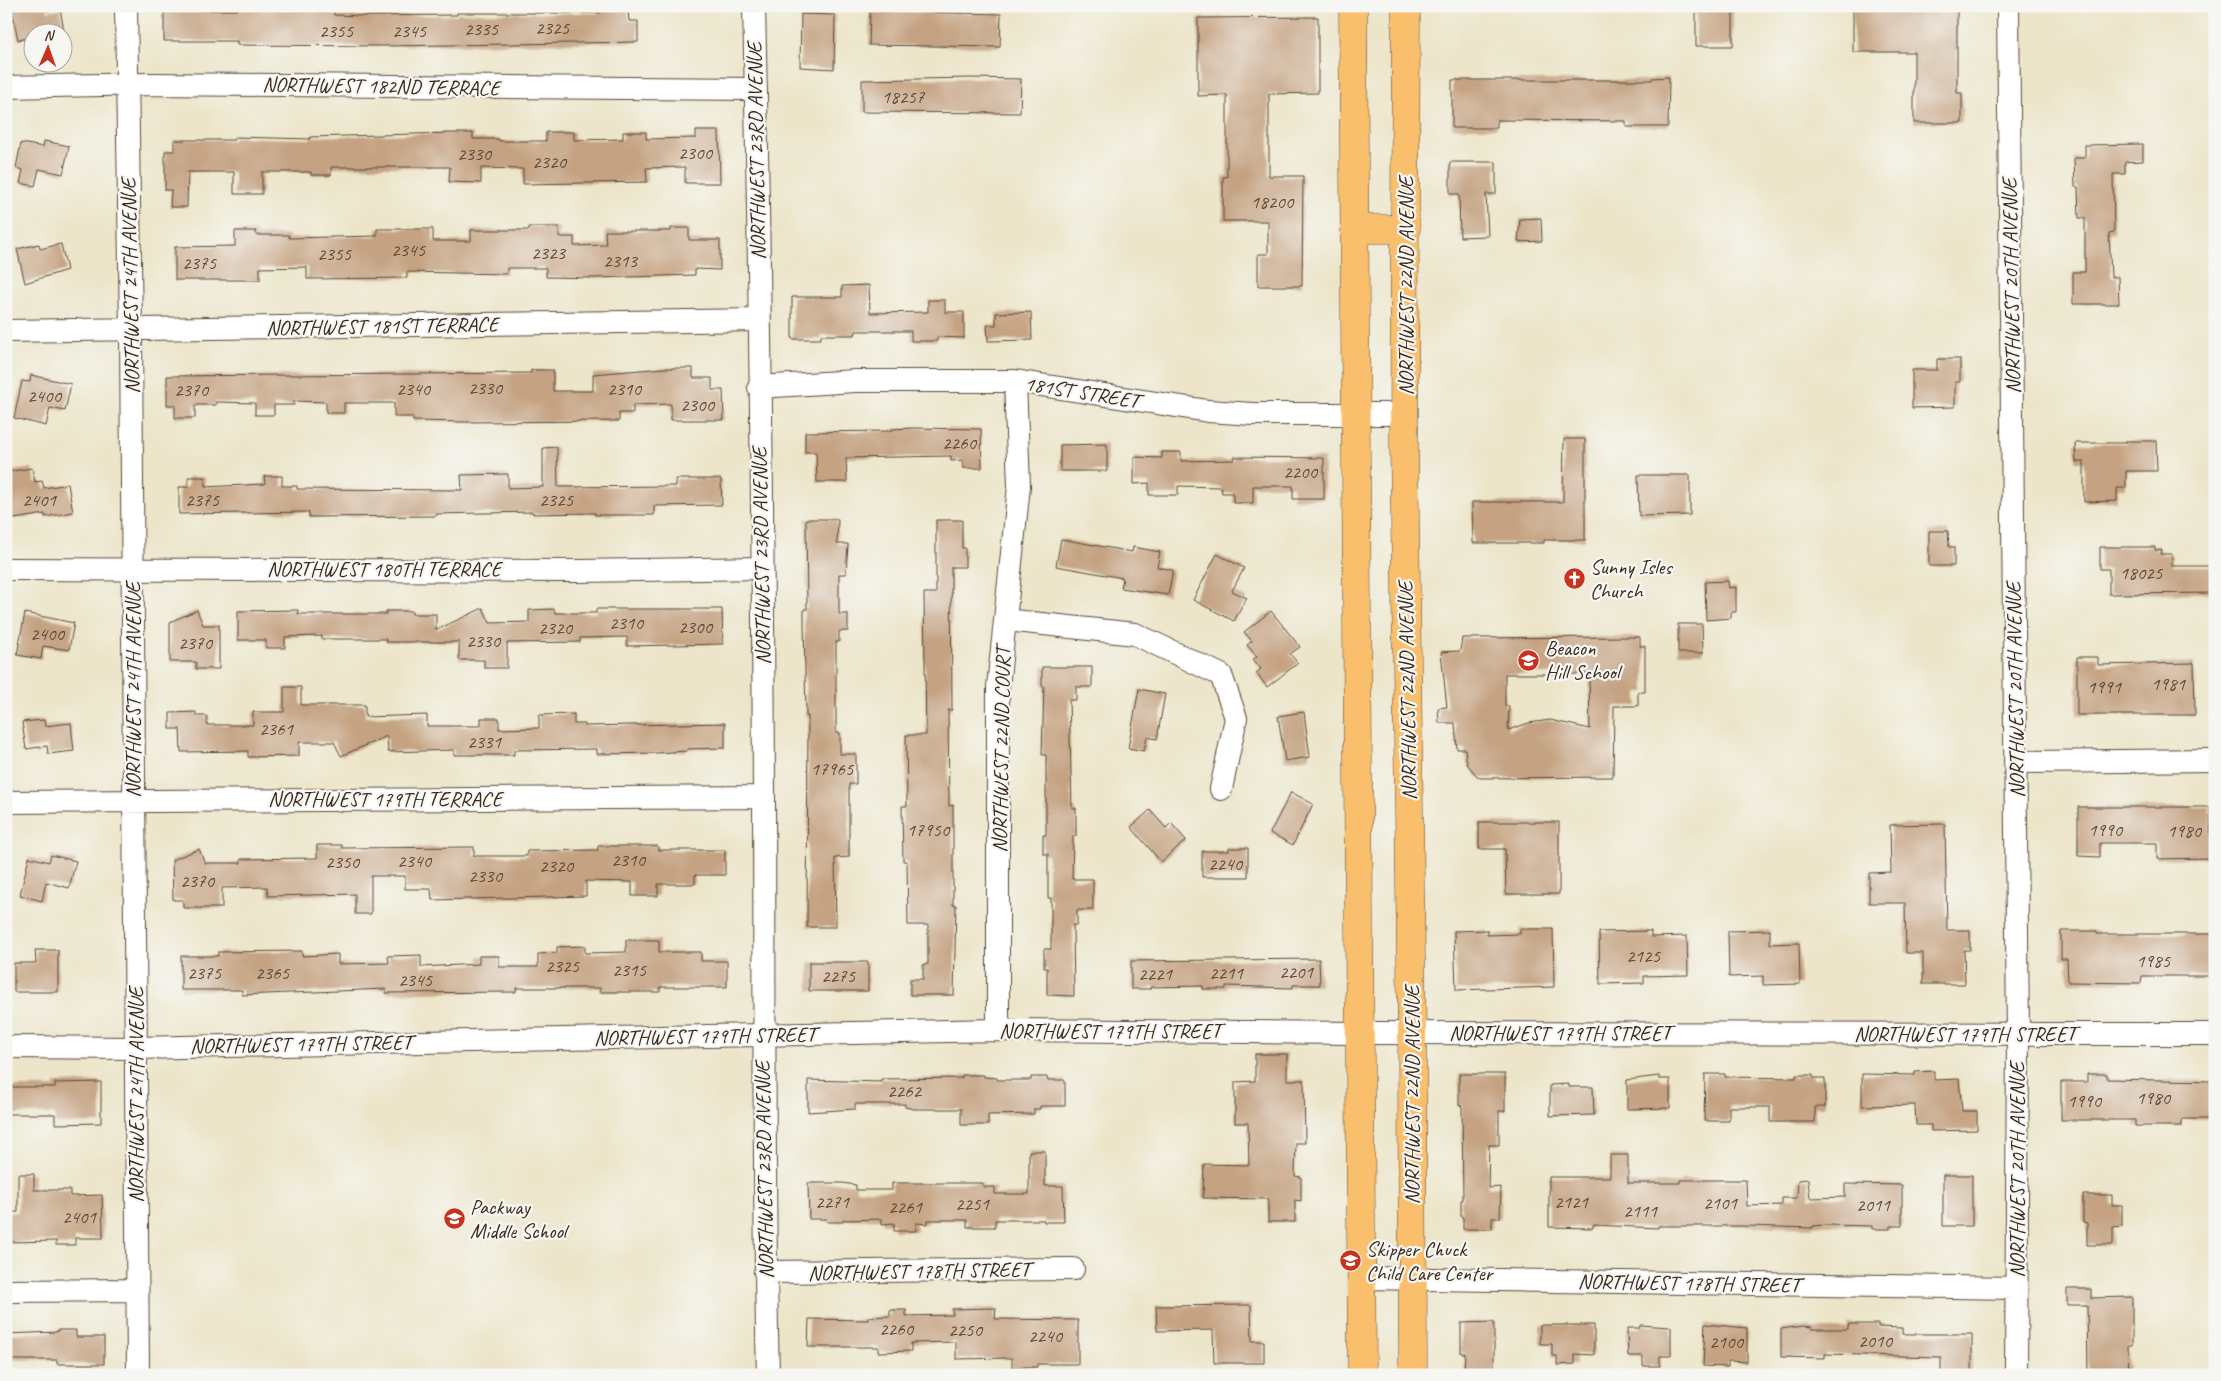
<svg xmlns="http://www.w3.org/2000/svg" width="2221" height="1381" viewBox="0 0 2221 1381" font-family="Caveat,sans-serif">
<rect width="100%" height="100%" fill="#f6f6f2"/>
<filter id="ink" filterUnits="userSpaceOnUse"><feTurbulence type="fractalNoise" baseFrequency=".02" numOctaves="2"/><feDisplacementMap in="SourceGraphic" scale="10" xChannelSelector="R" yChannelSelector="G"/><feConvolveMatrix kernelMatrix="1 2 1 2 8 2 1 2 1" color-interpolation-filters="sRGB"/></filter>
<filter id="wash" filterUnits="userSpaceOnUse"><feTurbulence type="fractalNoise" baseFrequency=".0096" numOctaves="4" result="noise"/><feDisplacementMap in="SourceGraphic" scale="20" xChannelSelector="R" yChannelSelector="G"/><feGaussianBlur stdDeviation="1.12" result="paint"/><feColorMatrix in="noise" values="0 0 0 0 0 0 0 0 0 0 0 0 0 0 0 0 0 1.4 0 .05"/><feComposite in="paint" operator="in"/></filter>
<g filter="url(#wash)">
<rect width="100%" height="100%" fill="#ece5c9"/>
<g id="blocks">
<path fill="#c5a382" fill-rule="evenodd" d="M11,6H47L48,11L60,9L64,31L32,32V37L18,40Z
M237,6H334V15L363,16L457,15V13H600V9H628L629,21H638V42L385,46L237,45V41H164V10H237Z
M1696,6L1733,7V46H1696Z
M1853,6H1957V93H1962V123H1914V52H1853Z
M870,11L1001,14L1000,47L869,45Z
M801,14L835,15L834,69L800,67Z
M1318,17V93L1269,94V176H1303L1302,286H1258V254H1268V221H1223V177H1227V95L1198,96V18Z
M1669,77L1668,127H1626V121L1497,120V128H1452V80H1652V78Z
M971,78L1021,79L1020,113L862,112V80Z
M696,131H719L720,183H685V167L646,168L647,182L523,184V169L481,168V183L449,182L450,167H331V175H311V172H262V194H234V172H188L187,207H170L171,190H165V151H174V140H234V137L310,139V137L450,133H473V139H499V141H546V132H574V140L623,139V132H646V139L696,138Z
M44,141L69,146L63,174L39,169L35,186L20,183L23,170L16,168L21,143L43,147Z
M2143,144V161L2125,162V174H2113L2114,232L2109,233L2111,277H2118L2119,304H2073V272H2085V218H2079L2078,187H2075L2074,158H2085V145Z
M1450,162H1496V194H1486L1488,236L1460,237L1459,194H1450Z
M1541,218L1542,241L1518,242L1520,219Z
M529,227H559V237H574V246L606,245L605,231H671V228H689V240H720V270L695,269V275L595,278L546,277V268H507V274L407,272V278L307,279V267L260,268V280H175V247L235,246V231H256V235H289V238L377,236V229H433V241H471V230H529Z
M39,244L40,249L61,244L67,270L25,283L17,249Z
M869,285L870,313L928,312V300H945V312H964V338L937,337V341H911V331H856L855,335H821V339H792V297H842V286Z
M1031,312L1032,340L988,341L987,325H996V313Z
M1937,359H1960V382H1955V407L1912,408V370H1937Z
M664,368H693V378H712V390H723L724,420H671V404L633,405V413H619V421L465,422L413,421V417H394V403H344V413H326V402L294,401V405H274V415H255V403L216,402V405H195V418H175V405H167V376L531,373V370H553V391H593V374Z
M31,375L71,384L65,411L50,408L46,426L14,418L22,381L30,382Z
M912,428L981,429L982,468H963V460L951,461V456L846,458L847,482H817L816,452H805V432L892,431V429Z
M1564,439H1585V540H1544V543H1473L1472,502H1563Z
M2126,441H2156L2157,471H2126V488H2117V501L2084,502V462H2076L2075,443H2126Z
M1107,444V471H1060V445Z
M557,447L558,487L676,486V479H721L722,505L654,506V515H595V513L533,514V512L436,514V516L309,517V512L179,514V487H188V477H205V487L265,484L264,476H282V486H297V489L462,490L461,475L508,474V488L543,487V448Z
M1162,452H1181V461L1234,460V457L1324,458V499H1293V486H1253V503H1233V493H1222L1221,487L1178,486V495H1149V483L1134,484V457L1162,458Z
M32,468L35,482L42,481L44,488L68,484L73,512L45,517V514L8,520L6,472Z
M1638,475H1690V515L1639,516Z
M806,519H838L837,544H848L846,574H839V614H848V631H839V642H836V733H840V754H856V784H849V857L835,858L836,927H807L808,716H806L804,625V609H807Z
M936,520H962V548H965V567H951L952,710H948L949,806L953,805V905H956L954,995H910V979H923V965L928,964V925H908L907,861H903L902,806H907L906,735H926L924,593H936Z
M1929,531H1948L1949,547H1954V566H1929Z
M1061,539L1132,552L1133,547L1160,552L1157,567L1173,570L1168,595L1121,588L1123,578L1056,566Z
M2100,547H2155V550H2162L2161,554H2172V566H2215V593L2109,594V569H2100Z
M1217,554L1244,568L1232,591L1247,598L1234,621L1193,600Z
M1728,581L1729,588L1736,587V612H1731V618L1706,620L1705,582Z
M483,608L490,623L529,622V610L554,609L555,613H596V609H722L723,644L627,646V637L580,638V642L507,643V668H484V660H459V642H386V639H322V636L285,637V648H266V640H238V611L298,610V614H386V611H412V614H436V630Z
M197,610L203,625H219V669H196V662H170V622Z
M1271,611L1300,647L1290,654L1298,663L1267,687L1256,673L1261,669L1253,659L1257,657L1247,645L1252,641L1244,632Z
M25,613L74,623L69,650L43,646L41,659L17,655Z
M1678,624H1702L1703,653H1678Z
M1640,637V646H1645V692H1638V706H1614L1613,777L1481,778L1477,776L1467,764L1465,749H1457L1455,723H1439L1438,708L1447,707L1441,652L1460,651L1462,638ZM1505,674H1589L1590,729L1550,720L1529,723L1508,730L1509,706H1505Z
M2077,657H2098V665L2194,663L2195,715H2077Z
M1042,667H1092V687H1076V700H1069L1072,808H1076V836H1073L1072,879H1093V910H1077V925H1073L1074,996L1047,995V968H1044V949H1051V898H1048V854H1043V835H1046V755H1042L1044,686H1042Z
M284,687H301V705H365V717L427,715V726H481V718H499V729L539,728V715L574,714V724H585V726L725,723V748L687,749V751L657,753L597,754V749L514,750V755H454V750L388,752L387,736L341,756L334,742H299V756L248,757V751L181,752L180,729H170V713L196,712V716H207V725H253V712H284Z
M1139,689L1165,694L1157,739L1147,737L1144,751L1128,748Z
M1304,712L1310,757L1285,761L1278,716Z
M44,720L45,726L71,723L74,751L48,754L47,746L26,749L22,722Z
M1291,792L1313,804L1293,845L1270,833Z
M2078,807H2210L2211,858L2157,859V843H2100V857L2078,856Z
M1150,810L1166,828L1171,823L1186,840L1161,862L1131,827Z
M1479,822H1559V894H1506L1505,849H1479Z
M1945,824L1947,930H1970V950H1964L1965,984H1923V953H1906L1905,903H1869V873L1891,872L1890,825Z
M317,845H342V848L474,847V856H527V851L598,850V846H658V850H725V875H695V884H658V896H632V882L586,881V896L432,900L431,889H405V876H371V914H355V894L268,896L267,887L222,888V908H183V900H173L172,860L199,849L205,863H241V859L317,858Z
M1229,848H1248V877H1202V851H1229Z
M51,855L76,861L69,888L46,882L42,901L20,895L29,857L49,862Z
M1520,929H1553L1554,987L1456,990L1454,931L1487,930V935L1520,934Z
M1770,930V944L1799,943L1800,984L1763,985V976L1729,977L1728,931Z
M1651,931V937L1687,936L1688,975L1644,976V983L1600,984L1599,932Z
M2061,931H2097V934H2215V976H2142L2141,983L2068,982L2067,959H2061Z
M626,940H659V952H701V961H727V987H660V992H600V988H516V992L386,993V989L242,995V990H181V956H218V952L302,951V956L338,954V964L389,963L388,956L421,955V967L479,964V956H499V967H538V954L557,953V947L585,946V953L626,952Z
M35,950H58V992H14V963H36Z
M1319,959L1320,985H1293V988L1226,986V989H1203V986L1150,987L1151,989H1131V961Z
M809,962H868V991H809Z
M1255,1054H1287V1080H1304L1305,1143H1296L1295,1176L1301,1177V1201L1295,1200V1222H1268V1199L1203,1198L1204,1164L1249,1165L1248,1123H1235V1082L1255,1081Z
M1934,1071V1080L1959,1079L1962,1111H1977V1130L1931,1131V1125H1916L1915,1105L1862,1106V1074L1915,1075V1072Z
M1459,1074H1505V1111H1499V1145H1489L1488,1188L1501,1187L1500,1218H1492V1229H1463V1217H1461V1200H1463L1462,1106L1459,1105Z
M1705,1074H1725V1077L1796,1078V1075H1813V1078H1825V1107H1815V1122H1770V1107H1729V1121H1704Z
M2087,1074H2107V1079L2215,1081V1119H2182V1126H2135V1120H2061V1082H2087Z
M962,1075H984V1077L997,1078V1080H1031V1077H1047V1080H1065V1106H1040V1109H1034V1114L988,1115V1125H961V1109H914L905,1107V1104H855V1109L808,1112V1080L881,1082V1079L962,1078Z
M1659,1076V1079H1670V1108L1627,1109V1080Z
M101,1082V1123L55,1124V1114H6V1087H55V1083Z
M1569,1084V1087H1593L1594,1115L1550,1116V1085Z
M1029,1151H1045V1186H1063L1064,1222H1044V1220H995V1227H967V1220H928V1224L916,1223V1231H894V1223L882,1224V1219L843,1220V1222H827L826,1219H809L808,1183H842L856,1185V1190H892V1183H983V1187H995V1194H1029Z
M1610,1155H1628V1183H1680V1180H1746L1747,1206L1782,1205V1198H1797L1798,1180L1808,1179L1810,1198L1845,1197V1184L1902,1185V1226H1890V1229H1872V1226L1825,1225L1813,1226V1228L1747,1226H1658V1228L1593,1225V1228L1549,1227V1177H1610Z
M18,1174H34V1190H70V1196L102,1195L103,1238H75V1245H56V1241L6,1242V1213L18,1212Z
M1943,1175H1972V1226H1943Z
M2083,1195H2112V1205H2122V1226L2113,1227V1245H2087V1223L2083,1222Z
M2067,1289H2091V1298L2132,1297V1345H2128L2129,1375H2088L2087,1305H2067Z
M1251,1305L1252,1341H1264V1363H1214L1213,1330L1157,1331L1156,1306Z
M996,1308L995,1319L1078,1320V1364H1037V1367H1012V1358L956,1359V1342L911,1343V1351L878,1352V1347H808L809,1319L868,1320V1317L890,1316V1310H906V1316L953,1315L952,1309Z
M1494,1322V1375H1464L1465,1353H1461V1323Z
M1705,1324L1747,1328V1362L1728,1361V1367L1703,1366Z
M1848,1324H1878V1327L1902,1328V1334H1972V1375H1941V1357L1825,1354V1358L1781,1357V1329L1803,1326L1812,1327V1329H1848Z
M1540,1325H1594V1355L1575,1354V1364L1557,1365V1356H1552V1344H1540Z
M1640,1325L1671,1327V1356H1660V1366H1643V1356H1628L1627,1328H1640Z
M57,1330H76V1337H104V1364H57V1360H6V1334L57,1332Z"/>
</g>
</g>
<g filter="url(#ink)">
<use href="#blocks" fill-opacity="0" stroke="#564638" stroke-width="1"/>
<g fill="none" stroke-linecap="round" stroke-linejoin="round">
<defs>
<path id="minor" d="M126,6L131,330L138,1375
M754,6C760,270 763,534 764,797C765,990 763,1182 768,1375
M2008,6L2018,1035L2016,1375
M6,87L148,84L756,89
M6,331L759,320
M759,387L855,381H1015L1208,411L1253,414H1405
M6,569L579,571L761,568
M1005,620L1135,634L1221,675L1236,718L1221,789
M2015,762L2215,760
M6,802L764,797
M998,1030V687L1019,486L1015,381
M6,1047L135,1048L998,1030L1361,1033L2215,1034
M765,1272L1073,1269
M1362,1278L2016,1288
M6,1291L137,1290"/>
<path id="major" d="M1353,6L1362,1375
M1406,6L1404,442L1412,1032L1413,1375
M1356,229H1406"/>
</defs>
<use href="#minor" stroke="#564638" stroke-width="24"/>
<use href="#major" stroke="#564638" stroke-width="29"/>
<use href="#minor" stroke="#fff" stroke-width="22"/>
<use href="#major" stroke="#f9bf6d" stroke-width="28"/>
</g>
</g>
<defs>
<symbol id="church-disc" viewBox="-11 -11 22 22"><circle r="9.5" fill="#c8321e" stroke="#f6f6f2"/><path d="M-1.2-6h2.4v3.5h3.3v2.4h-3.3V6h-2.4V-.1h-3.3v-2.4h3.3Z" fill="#fff"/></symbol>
<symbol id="school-disc" viewBox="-11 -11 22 22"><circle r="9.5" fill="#c8321e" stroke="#f6f6f2"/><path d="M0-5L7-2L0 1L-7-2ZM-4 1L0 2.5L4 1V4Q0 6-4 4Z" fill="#fff"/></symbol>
</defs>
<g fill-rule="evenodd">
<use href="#church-disc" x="1562" y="566" width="25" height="25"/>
<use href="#school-disc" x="1516" y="648" width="25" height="25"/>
<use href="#school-disc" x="442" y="1206" width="25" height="25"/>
<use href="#school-disc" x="1338" y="1248" width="25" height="25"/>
</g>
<g text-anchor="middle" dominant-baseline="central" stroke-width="4.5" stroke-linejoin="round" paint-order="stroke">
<g font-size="19" fill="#5e4837">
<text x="552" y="28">2325</text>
<text x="481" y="29">2335</text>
<text x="336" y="31">2355</text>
<text x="409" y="31">2345</text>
<text x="903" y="97">18257</text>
<text x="695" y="153">2300</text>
<text x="474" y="154">2330</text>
<text x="549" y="162">2320</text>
<text x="1272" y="202">18200</text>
<text x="408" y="250">2345</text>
<text x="548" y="253">2323</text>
<text x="334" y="254">2355</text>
<text x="620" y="261">2313</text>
<text x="199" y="263">2375</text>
<text x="485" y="388">2330</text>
<text x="413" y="389">2340</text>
<text x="624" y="389">2310</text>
<text x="191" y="390">2370</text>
<text x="44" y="396">2400</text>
<text x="697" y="405">2300</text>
<text x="959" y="443">2260</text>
<text x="1300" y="472">2200</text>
<text x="39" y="500">2401</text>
<text x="202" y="500">2375</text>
<text x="556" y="500">2325</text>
<text x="2141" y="573">18025</text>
<text x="626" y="623">2310</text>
<text x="695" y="627">2300</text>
<text x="555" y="628">2320</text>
<text x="47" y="634">2400</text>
<text x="483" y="641">2330</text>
<text x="195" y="643">2370</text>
<text x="2168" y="684">1981</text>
<text x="2104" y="687">1991</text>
<text x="276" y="729">2361</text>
<text x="484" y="742">2331</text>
<text x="832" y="769">17965</text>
<text x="928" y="830">17950</text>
<text x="2105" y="830">1990</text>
<text x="2184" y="831">1980</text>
<text x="628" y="860">2310</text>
<text x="414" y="861">2340</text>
<text x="342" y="862">2350</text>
<text x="1225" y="864">2240</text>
<text x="556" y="866">2320</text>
<text x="485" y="876">2330</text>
<text x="197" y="881">2370</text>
<text x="1643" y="956">2125</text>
<text x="2153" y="961">1985</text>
<text x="562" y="966">2325</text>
<text x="629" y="970">2315</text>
<text x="1296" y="972">2201</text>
<text x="204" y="973">2375</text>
<text x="272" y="973">2365</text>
<text x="1226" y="973">2211</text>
<text x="1155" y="974">2221</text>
<text x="838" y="976">2275</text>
<text x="415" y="980">2345</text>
<text x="904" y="1091">2262</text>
<text x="2153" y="1098">1980</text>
<text x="2084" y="1101">1990</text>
<text x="832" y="1202">2271</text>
<text x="1571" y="1202">2121</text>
<text x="1720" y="1203">2101</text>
<text x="972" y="1204">2251</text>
<text x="1873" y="1205">2011</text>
<text x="905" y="1207">2261</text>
<text x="1640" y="1211">2111</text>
<text x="79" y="1217">2401</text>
<text x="896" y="1329">2260</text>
<text x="965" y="1330">2250</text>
<text x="1045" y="1336">2240</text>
<text x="1875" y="1341">2010</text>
<text x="1726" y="1342">2100</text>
</g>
<g font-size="21" fill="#3b2a1e" stroke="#f6f6f2">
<text transform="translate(381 86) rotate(1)">NORTHWEST 182ND TERRACE</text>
<text transform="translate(756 151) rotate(-91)">NORTHWEST 23RD AVENUE</text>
<text transform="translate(130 286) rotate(-91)">NORTHWEST 24TH AVENUE</text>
<text transform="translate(1406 286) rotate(-90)">NORTHWEST 22ND AVENUE</text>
<text transform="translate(2011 286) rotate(-91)">NORTHWEST 20TH AVENUE</text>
<text transform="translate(382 326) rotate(-1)">NORTHWEST 181ST TERRACE</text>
<text transform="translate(1082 392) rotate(9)">181ST STREET</text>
<text transform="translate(761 556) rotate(-91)">NORTHWEST 23RD AVENUE</text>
<text x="384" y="569">NORTHWEST 180TH TERRACE</text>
<text transform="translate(133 690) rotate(-90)">NORTHWEST 24TH AVENUE</text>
<text transform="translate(2015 690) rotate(-91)">NORTHWEST 20TH AVENUE</text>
<text transform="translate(1407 691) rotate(-91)">NORTHWEST 22ND AVENUE</text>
<text transform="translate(1001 750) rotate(-89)">NORTHWEST 22ND COURT</text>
<text x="385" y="799">NORTHWEST 179TH TERRACE</text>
<text x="1110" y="1031">NORTHWEST 179TH STREET</text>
<text x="1560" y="1033">NORTHWEST 179TH STREET</text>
<text x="1965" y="1034">NORTHWEST 179TH STREET</text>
<text transform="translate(705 1036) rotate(-1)">NORTHWEST 179TH STREET</text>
<text transform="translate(301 1044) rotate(-1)">NORTHWEST 179TH STREET</text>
<text transform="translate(136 1095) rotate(-90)">NORTHWEST 24TH AVENUE</text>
<text transform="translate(1412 1095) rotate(-90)">NORTHWEST 22ND AVENUE</text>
<text transform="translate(764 1170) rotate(-91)">NORTHWEST 23RD AVENUE</text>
<text transform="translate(2017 1170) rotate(-90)">NORTHWEST 20TH AVENUE</text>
<text transform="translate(919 1271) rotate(-1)">NORTHWEST 178TH STREET</text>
<text transform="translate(1689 1283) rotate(1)">NORTHWEST 178TH STREET</text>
</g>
<g font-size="21" fill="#3b2a1e" stroke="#f6f6f2" text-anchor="start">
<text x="1590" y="567">Sunny Isles<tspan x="1590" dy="24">Church</tspan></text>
<text x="1545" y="648">Beacon<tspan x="1545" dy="24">Hill School</tspan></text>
<text x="470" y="1207">Packway<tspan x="470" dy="24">Middle School</tspan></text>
<text x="1366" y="1249">Skipper Chuck<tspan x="1366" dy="24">Child Care Center</tspan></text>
</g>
</g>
<rect width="2221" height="1381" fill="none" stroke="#f6f6f2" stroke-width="25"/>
<g transform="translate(48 48) rotate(2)"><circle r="24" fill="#f6f6f2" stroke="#aba49d"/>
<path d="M0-4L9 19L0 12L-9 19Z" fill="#c8321e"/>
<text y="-8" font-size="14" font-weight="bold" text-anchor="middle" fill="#3b2a1e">N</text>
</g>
</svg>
